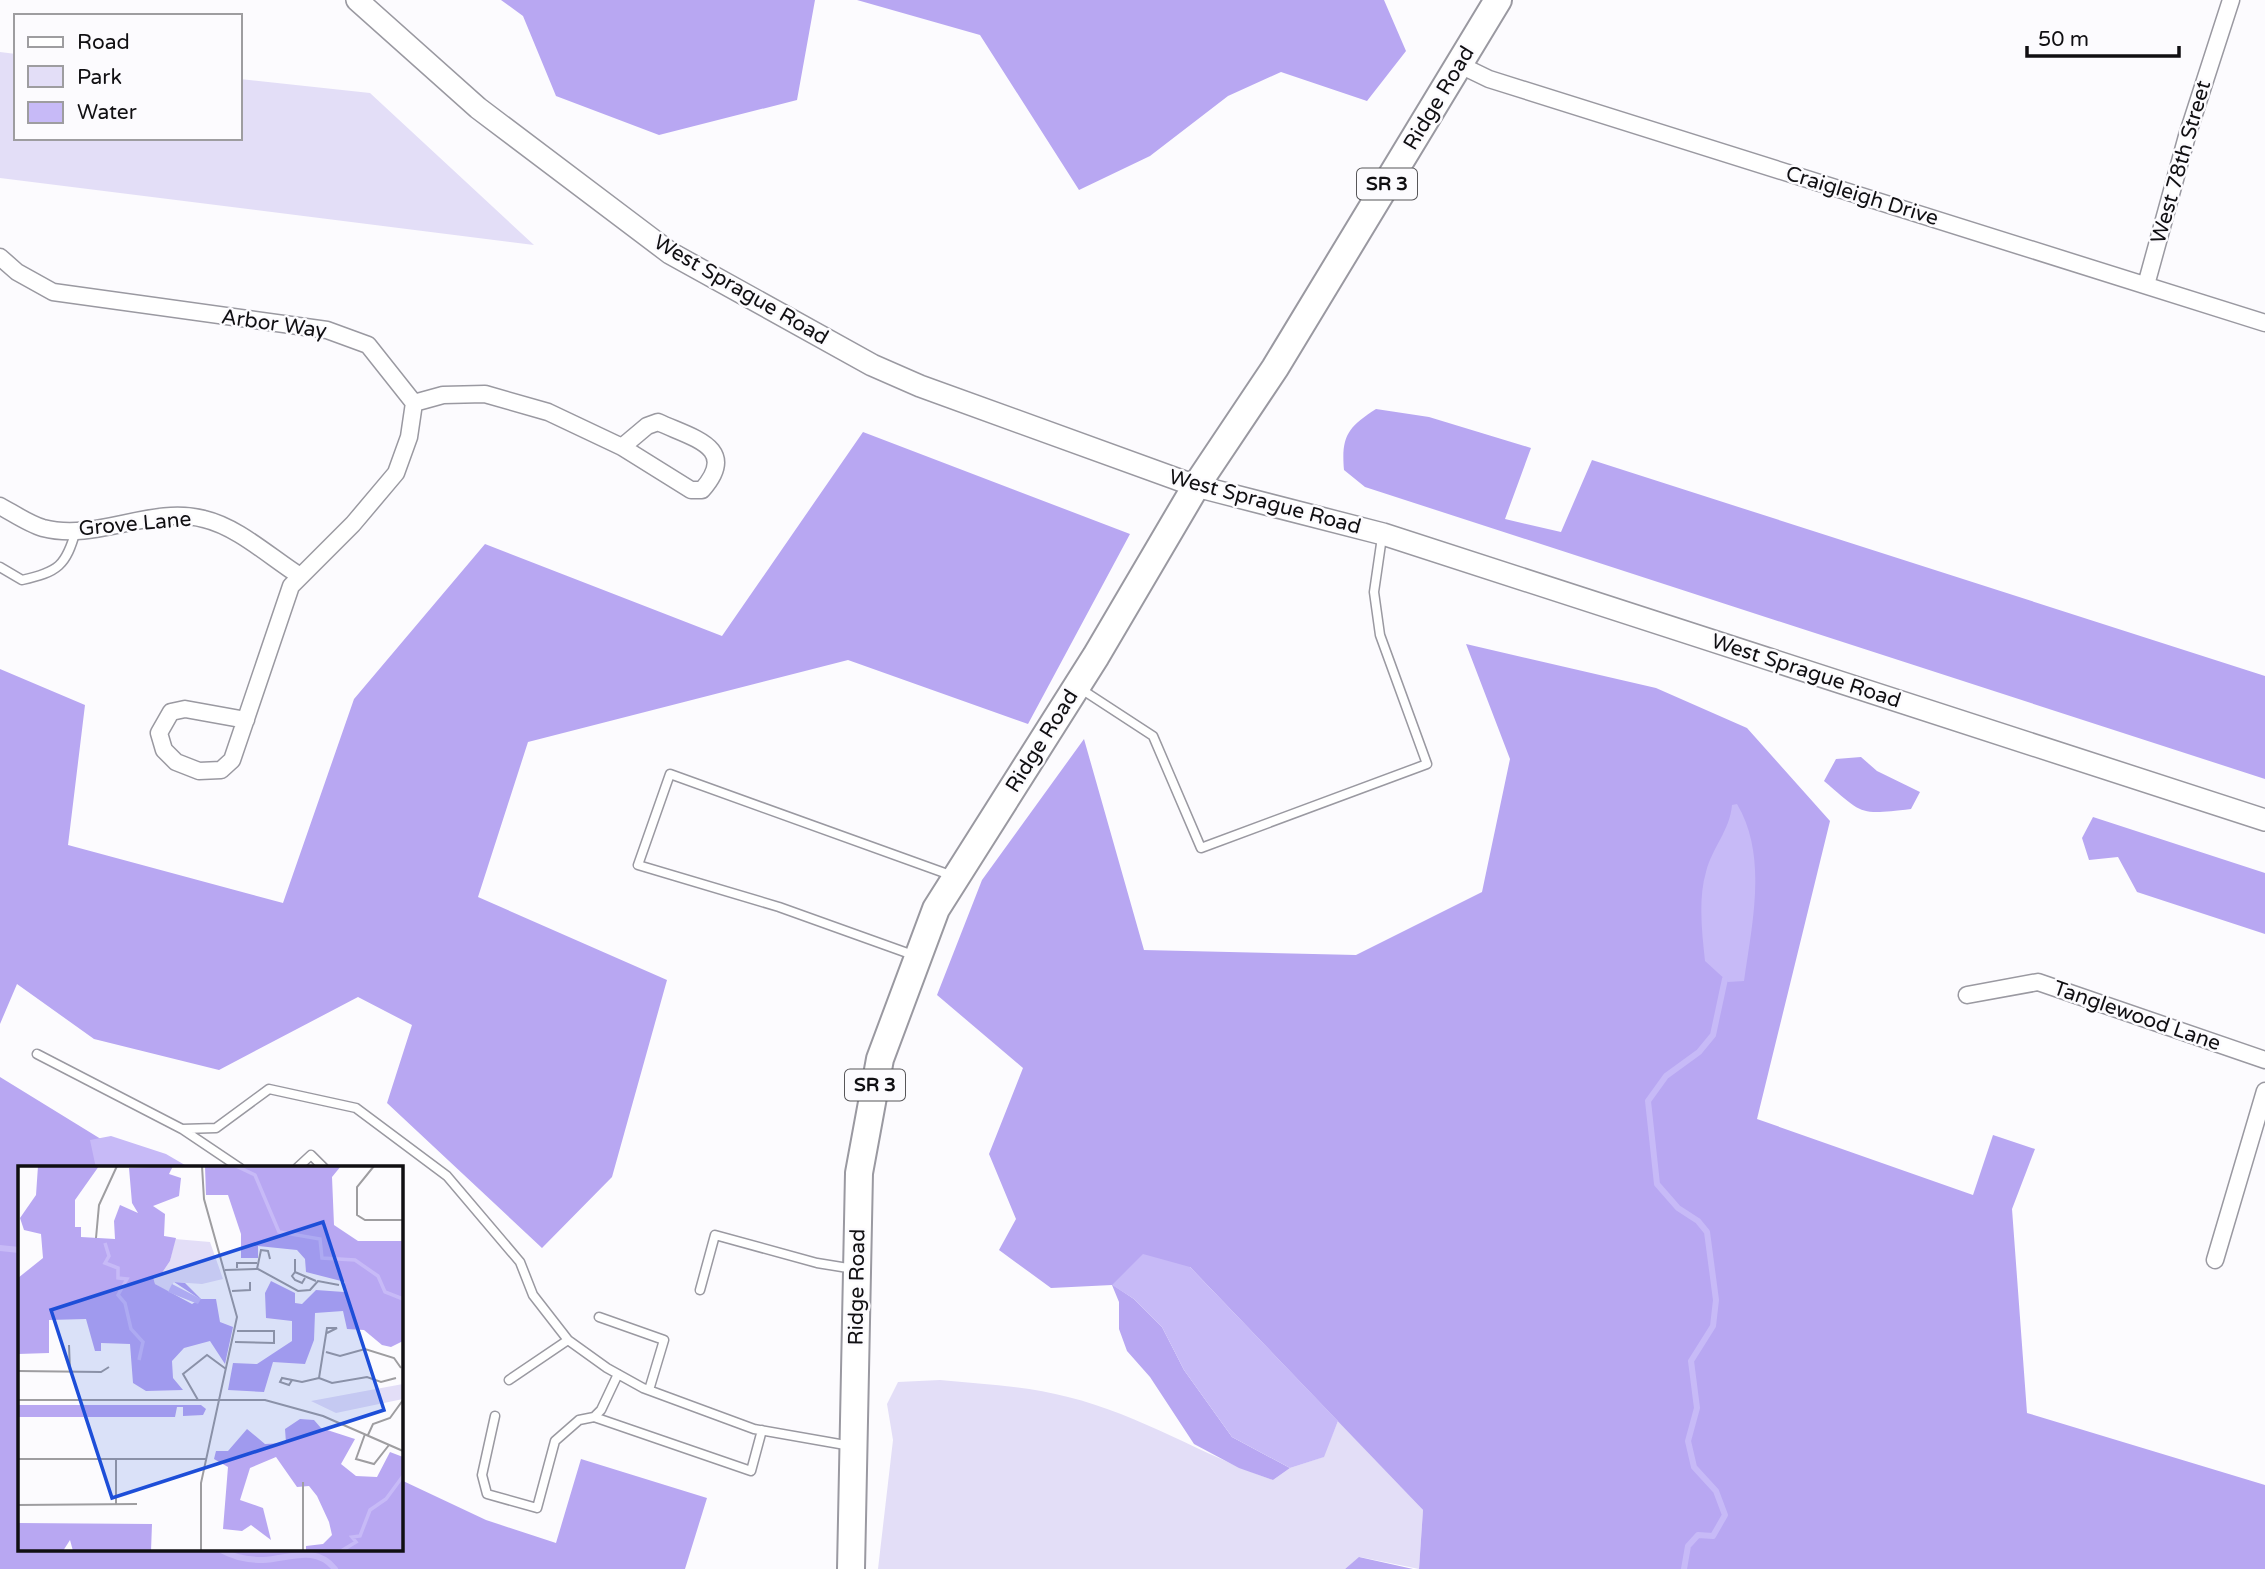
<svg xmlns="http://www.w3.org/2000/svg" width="2265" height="1569" viewBox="0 0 2265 1569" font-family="'Varela Round',sans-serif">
<rect width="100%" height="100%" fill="#fcfbfe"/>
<path fill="#e3def7" d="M0,52L16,54V138H240V79L370,93L534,245L0,178Z
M940,1380C982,1384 1027,1386 1068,1397C1141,1415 1204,1456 1273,1480L1290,1468L1323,1457L1338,1421L1423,1510L1419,1569L1360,1557L1345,1569H878L893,1440L887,1404L898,1382Z"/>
<path fill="#b8a7f2" d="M501,0H815L797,100L659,135L556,96L523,16Z
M857,0H1384L1406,51L1367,101L1281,72L1228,96L1150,156L1079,190L980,35Z
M1376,409L1429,417L1531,448L1505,519L1561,532L1592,460L2265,676V779L1365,487L1344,470C1341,436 1348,427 1376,409Z
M863,432L1130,534L1028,724L848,660L528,742L478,897L667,980L612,1177L542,1248L387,1103L412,1025L358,997L219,1070L94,1039L17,984L0,1024V669L85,705L68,845L283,903L354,699L485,544L722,636Z
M1466,644L1656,688L1747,728L1830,821L1757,1119L1973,1195L1993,1135L2035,1149L2012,1209L2027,1413L2265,1485V1569H1419L1423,1510L1190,1267L1113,1285L1134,1299L1162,1327L1184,1370L1232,1437L1290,1468L1273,1480L1239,1468L1194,1444L1150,1377L1127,1351L1119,1329V1302L1112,1285L1051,1288L999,1250L1016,1219L989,1154L1023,1068L937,995L982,880L1084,739L1144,950L1356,955L1482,892L1510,759Z
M1861,757L1877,771L1920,792L1911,809C1858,815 1864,815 1824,781L1836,759Z
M2093,817L2265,873V934L2137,892L2118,857L2089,860L2082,838Z
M0,1077L148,1168H19V1550H401V1480L486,1520L556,1543L581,1459L707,1498L685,1569H0Z
M1359,1557L1413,1569H1345Z"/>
<path fill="#c7baf7" d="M1737,804C1768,856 1752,924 1744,981L1728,982L1705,961C1702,933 1698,899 1706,872C1712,848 1730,830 1732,805Z
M111,1136L166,1154L190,1168H96L90,1140Z
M1143,1254L1190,1267L1338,1421L1324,1457L1290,1468L1232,1437L1184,1370L1162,1327L1134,1299L1112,1285Z"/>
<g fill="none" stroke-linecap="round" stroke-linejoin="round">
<path stroke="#c7baf7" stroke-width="6" d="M0,1248L19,1250
M221,1550C233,1557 249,1560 263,1560C289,1559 315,1544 335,1569
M1684,1569L1688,1546L1698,1535L1713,1536L1725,1515L1716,1491L1694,1467L1688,1441L1697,1408L1691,1361L1713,1326L1716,1300L1707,1232L1698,1221L1678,1208L1657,1184L1648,1101L1666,1076L1699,1052L1713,1035L1725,979"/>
<defs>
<path id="service" d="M0,567L22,580C58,572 66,566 76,530
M1081,689L1153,736L1201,848L1427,764L1380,635L1374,592L1382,537
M913,955L779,907L638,865L670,774L953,876
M37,1054L182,1129L216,1128L269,1089L356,1108L447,1176L520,1262L533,1295L568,1340L607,1368L643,1388L754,1429L851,1446
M182,1129L240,1168
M297,1168L311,1155L324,1168
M700,1290L715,1235L817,1263L854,1269
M599,1317L664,1340L649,1390
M509,1380L568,1340
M495,1416L482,1475L487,1494L537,1508L555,1441L579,1420L594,1417L601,1410L618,1374
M594,1417L751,1471L762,1430"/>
<path id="minor" d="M1460,65L1489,79L2265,323
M0,257L17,272L53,292L327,330L368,345L414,403L409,437L396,473L353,524L291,586L232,760L221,770L199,771L176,762L164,750L159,733L171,712L185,709L246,720
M2146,285L2187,136L2231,0
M414,403L443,395L485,394L548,412L622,447L691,490H702C740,447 692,438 658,422L647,426L622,447
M0,506C13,513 29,524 43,528C97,542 151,505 204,519C238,527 270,557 300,576
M1967,995L2038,982L2265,1060
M2215,1260L2265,1091"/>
<path id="tertiary" d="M357,0L478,108L670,253L872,365L920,386L1196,486L1383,534L2265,820"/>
<path id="primary" d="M851,1569L859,1173L880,1059L936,909L1096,656L1196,486L1275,368L1498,0"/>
</defs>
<use href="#service" stroke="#9a99a1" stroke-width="11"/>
<use href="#minor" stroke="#9a99a1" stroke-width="19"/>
<use href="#tertiary" stroke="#9a99a1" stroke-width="24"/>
<use href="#primary" stroke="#9a99a1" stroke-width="30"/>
<use href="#service" stroke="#fff" stroke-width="8"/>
<use href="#minor" stroke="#fff" stroke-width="16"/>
<use href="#tertiary" stroke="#fff" stroke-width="21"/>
<use href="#primary" stroke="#fff" stroke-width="26"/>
</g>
<g text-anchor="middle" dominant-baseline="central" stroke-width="5" stroke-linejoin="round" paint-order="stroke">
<g fill="#fcfbfe" stroke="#575659" stroke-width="2">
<rect x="1357" y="168.5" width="60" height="31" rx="5"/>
<rect x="845" y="1069.5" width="60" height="31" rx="5"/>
</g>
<g font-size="19" font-weight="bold" fill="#100f12">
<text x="1387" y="184">SR 3</text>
<text x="875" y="1085">SR 3</text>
</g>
<g font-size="21" fill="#100f12" stroke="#fcfbfe">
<text transform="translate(1439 98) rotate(-59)">Ridge Road</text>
<text transform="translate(2181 162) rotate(-74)">West 78th Street</text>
<text transform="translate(1862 196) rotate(17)">Craigleigh Drive</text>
<text transform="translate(741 290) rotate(30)">West Sprague Road</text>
<text transform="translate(274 324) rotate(8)">Arbor Way</text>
<text transform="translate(1265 502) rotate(15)">West Sprague Road</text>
<text transform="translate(135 524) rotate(-5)">Grove Lane</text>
<text transform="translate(1806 671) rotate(18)">West Sprague Road</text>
<text transform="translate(1042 741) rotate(-58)">Ridge Road</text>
<text transform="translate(2137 1016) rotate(19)">Tanglewood Lane</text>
<text transform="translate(857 1287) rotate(-89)">Ridge Road</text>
</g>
</g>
<g transform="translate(18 1166)">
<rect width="385" height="385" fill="#fcfbfe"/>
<path d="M157,73L192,76L205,113L184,118L156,116L150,126L137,118L135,111L142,110L152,95ZM385,218V233L318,247L293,235Z" fill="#e3def7"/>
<path d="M20,0H81L57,34V61H63V71L97,73L96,55L102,39L120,47L114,37L111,2L155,0L151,8L163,12L161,30L135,40L147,48L146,70L158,72L152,95L142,110L135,111L137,118L174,138L182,133L156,116L167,117L183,133H198L202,156L215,161L207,198L192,175L166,182L154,195L155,212L165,224L128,225L115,217L112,178L83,177V185H77L68,153L31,154V187L0,188V112L25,92L23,68L6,64L2,52L18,29ZM187,0H323L314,11L316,59L340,75H385V175L373,181L364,179L346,164L329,163L325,145L297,147L296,174L287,198L255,196L246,226L210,224L215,197L239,198L274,175V155L248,152L247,127L253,115L277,127V137L284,138L298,124L326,126L327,116L288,106L287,93L279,84L240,80V92H223V68L210,29H188ZM0,239H183L188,243L185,249L165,250V241H159L157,251H0ZM282,253L296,254L303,262L337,273L323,298L338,310L359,311L372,286L385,291V385H288V380L305,378L314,369L311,356L299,330L291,320L279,321L258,291L232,302L222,334L245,342L253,374L233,359L224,365L205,363L210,301L196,293L198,285H210L229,263L247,278L268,277L267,263ZM0,357L134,358L133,385H55L52,374L45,385H0Z" fill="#b8a7f2"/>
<path d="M154,118L183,133L180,138L150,126Z" fill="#c7baf7"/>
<path fill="none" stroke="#c7baf7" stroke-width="3.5" d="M218,0L237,9L261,66L302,73L304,92L337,94L360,110L367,126L385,133M87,77L91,90L87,97L100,102V112L109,113L100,129L107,137L113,163L125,176L121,194M323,385L338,376L334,371L342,370L352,344L368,333L385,310"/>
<path fill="none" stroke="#9e9da0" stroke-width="2" d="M356,0L339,21V49L347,54H385M78,72L81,39L99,0M277,93V106L298,115M219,102V97H239M239,103L243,84L250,85L252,93M207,104L240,103L280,125L292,124L300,115L321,119M277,106L274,110L277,114L284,117L287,112M214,125L232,124V116M217,176L256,177V165H219M51,179L52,205M308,186L322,190L347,183L376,192L383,202M0,205L83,206L91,201M301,212L314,217L349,211L363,216L378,212M301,212L309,162H319L309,167M274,214L271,219L262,216L264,212L284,216L301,212M0,234H247L305,250L385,285M180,234L165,208L189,189L208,203M347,268L338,293L356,298L371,279M350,269L355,258L372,252L385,234M0,293H189M98,293V338M0,339L119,338M183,385V317L219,151L186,33L184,0M285,385V316"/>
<path fill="#1d4ed8" fill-opacity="0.15" stroke="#1d4ed8" stroke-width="3.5" d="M305,56L366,244L94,332L33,144Z"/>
<rect width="385" height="385" fill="none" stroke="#100f12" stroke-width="3.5"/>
</g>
<rect x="14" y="14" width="228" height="126" fill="#fcfbfe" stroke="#9e9da0" stroke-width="2"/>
<rect x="28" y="37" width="35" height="10" fill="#ffffff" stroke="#9e9da0" stroke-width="2"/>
<text x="77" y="49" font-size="21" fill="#100f12">Road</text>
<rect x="28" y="66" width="35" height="21" fill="#e3def7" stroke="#9e9da0" stroke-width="2"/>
<text x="77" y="84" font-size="21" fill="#100f12">Park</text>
<rect x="28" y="102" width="35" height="21" fill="#c7baf7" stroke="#9e9da0" stroke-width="2"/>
<text x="77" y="119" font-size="21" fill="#100f12">Water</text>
<path d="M2027 46v10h152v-10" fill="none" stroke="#100f12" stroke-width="3.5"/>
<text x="2038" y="46" font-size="21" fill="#100f12" stroke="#fcfbfe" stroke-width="5" paint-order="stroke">50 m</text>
</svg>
